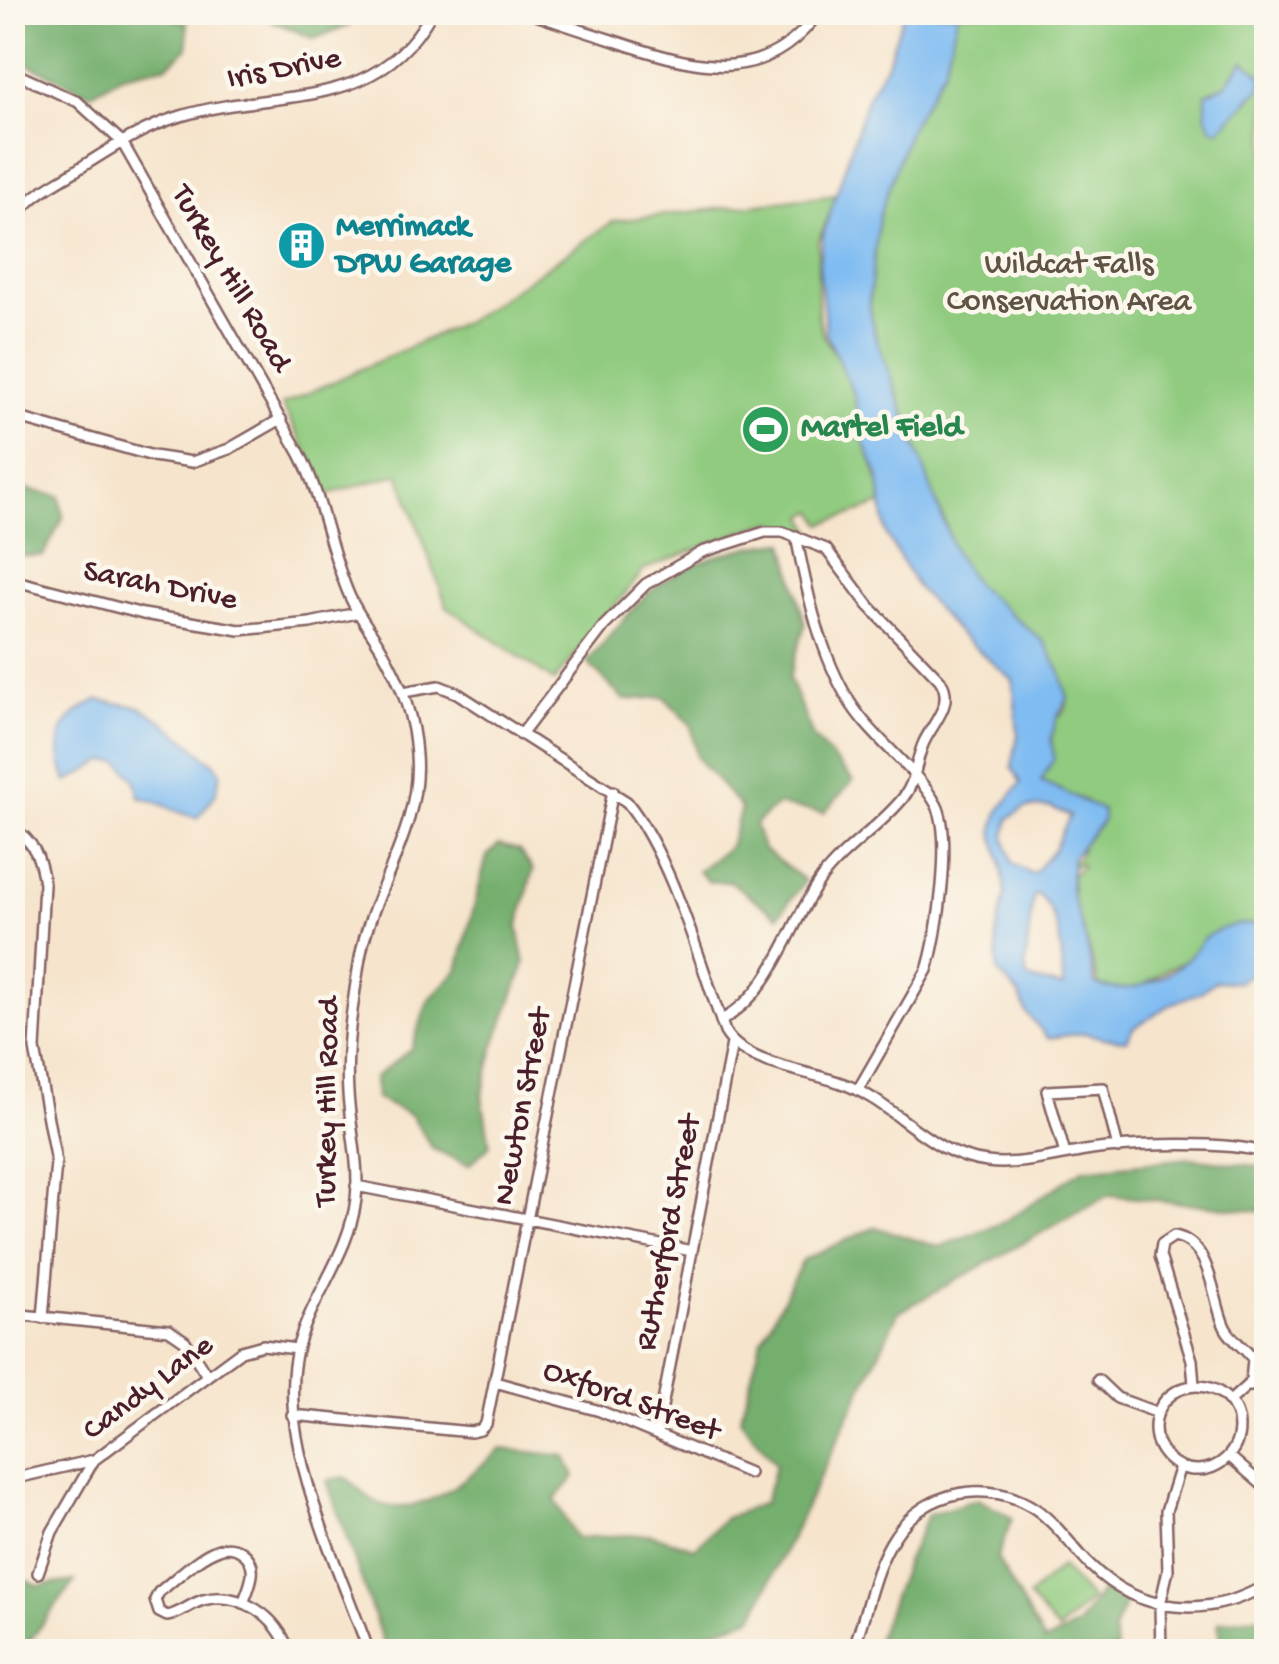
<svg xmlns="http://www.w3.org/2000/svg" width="1279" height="1664" viewBox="0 0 1279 1664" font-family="'Gochi Hand',sans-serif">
<rect width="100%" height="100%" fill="#fbf7ec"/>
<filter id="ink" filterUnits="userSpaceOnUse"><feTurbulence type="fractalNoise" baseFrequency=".01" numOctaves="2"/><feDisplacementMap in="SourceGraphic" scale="20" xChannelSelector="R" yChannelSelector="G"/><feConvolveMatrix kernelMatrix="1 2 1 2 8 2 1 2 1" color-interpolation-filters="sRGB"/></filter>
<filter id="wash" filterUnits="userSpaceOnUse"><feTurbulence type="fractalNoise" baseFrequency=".0048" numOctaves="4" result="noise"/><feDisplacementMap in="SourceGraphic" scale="40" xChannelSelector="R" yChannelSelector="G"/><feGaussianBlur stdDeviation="2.25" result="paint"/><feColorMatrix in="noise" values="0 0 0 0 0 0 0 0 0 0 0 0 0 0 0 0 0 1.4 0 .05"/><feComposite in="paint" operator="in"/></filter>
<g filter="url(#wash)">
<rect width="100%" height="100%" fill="#f6e4cc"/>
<path fill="#90cb7f" stroke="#6d7555" stroke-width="2.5" d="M955,13H1266V926L1203,940C1199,944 1197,950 1194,954C1189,963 1174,964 1166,970C1145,984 1125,1004 1099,986L1087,942L1075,923L1071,875L1081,867L1080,863L1070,868L1071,860L1077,859L1082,848L1086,801L1041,784L1039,778L1057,719L1066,709L1067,699L979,596L955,557L945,522L922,472L906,416L878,345L870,314L869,277L881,204L896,164L906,127Z
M837,195L818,243V316L823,335L853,382L860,426L879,482L883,504L822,524L815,511L805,516L813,533L772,523L759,525L645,569L554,681L447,607L399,474L325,495L316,470L282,405L469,320L614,221Z
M1061,1567L1091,1600L1058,1631L1028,1597Z"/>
<path fill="#74af6e" stroke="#5f674c" stroke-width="2.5" d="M12,13H161L187,22L188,48L168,65L123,75L90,94L13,57Z
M254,13H354L350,25L314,39Z
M13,487L60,496L63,518L43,556H13Z
M785,542L805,625L789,678L813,737L853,781L824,813L777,805L755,824L763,849L805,881L778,916L729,881L709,882L698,871L730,846L741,808L697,758L691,725L664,697L624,700L587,662C609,639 630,608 655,588C692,560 740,546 785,542Z
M499,845L519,850L533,870L518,928L525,964L494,1047L482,1096L490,1145L469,1165L433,1149L411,1115L376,1099L375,1077L411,1049L429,1000L458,970L487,856Z
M1190,1158L1266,1167V1212L1109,1195L898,1313L753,1617L652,1651H386L327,1481L345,1477C355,1484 365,1497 376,1502C419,1523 471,1475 501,1449L565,1456L575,1476L555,1500L576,1538L650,1534L695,1548L725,1518L764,1503L776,1464L740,1419L761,1341L803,1260L875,1227L939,1247L1004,1222L1083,1169Z
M978,1499L1012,1518L997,1558L1044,1642L1077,1626L1102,1590L1127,1600L1113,1632L1117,1651H873L906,1562L928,1515Z
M13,1573L38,1586L75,1581L22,1651H13Z
M1257,1616L1266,1621V1651H1222L1218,1622Z"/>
<path fill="#7fbcf2" stroke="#646e8e" stroke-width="2.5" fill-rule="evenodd" d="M904,13H958L944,69L910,128L879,216L869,301L874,332L955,553L976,585L1044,642L1060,671L1068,699L1058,715L1051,738L1054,758L1041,781L1102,810L1103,820L1072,857L1070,887L1087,945L1095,984C1128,997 1164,981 1189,957C1195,951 1199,942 1205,938C1224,923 1245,924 1266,924V962L1239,982L1215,981L1201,992L1173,1003L1133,1028L1126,1040L1103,1038L1085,1033L1048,1038L1026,1012L1020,996L998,972L996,935L1005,894L1001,861L993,832L999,811L1021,783L1012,767L1018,734L1013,680L958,633L917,587L886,534L878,475L863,440L854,394L826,333L819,262L824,232L867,98L887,63ZM1036,807H1051L1070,816L1054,849L1033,874L1013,864L1005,837L1009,818L1025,808ZM1037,894C1061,912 1063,959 1063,987L1028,979L1025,967L1033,897Z
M1244,61L1262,76V87L1219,130L1212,128L1206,115V94L1225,85Z
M97,700L140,707L164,722L215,764L221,772L215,795L197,818C177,813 161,802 140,797L135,779L120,762L105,761L67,782C52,742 58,720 97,700Z"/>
</g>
<g filter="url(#ink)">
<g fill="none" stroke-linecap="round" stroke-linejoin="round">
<defs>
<path id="street" d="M527,12C561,24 596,35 630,46C703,70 767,84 819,12
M12,72L78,102L122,142L300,454C323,499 329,550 350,597C358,615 371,631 381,648C401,682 414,716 416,755C422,829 373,887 360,958C353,1001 345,1049 348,1093C350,1128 360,1164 356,1199C350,1252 312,1296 298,1346C273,1435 339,1567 369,1652
M12,228C22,199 48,188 72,173C107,151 142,127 181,116C276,87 375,116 432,12
M12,416L153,456L192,462L229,449L281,419
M796,536C807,592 820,655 851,704C875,741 914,766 936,804C953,834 938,937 927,970L858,1090
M12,580L143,614L240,630L310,623L357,613
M403,692L439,686L457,693L627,802C672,858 700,963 725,1032C743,1064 809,1071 841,1083C894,1101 928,1155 987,1162C1019,1166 1054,1156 1085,1151C1128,1144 1226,1140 1266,1153
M521,735L604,626L646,584L702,552L765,532H783L826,549L869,606L940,680C955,703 934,721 924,742C915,761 917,781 903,798C879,828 844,848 821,879C787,928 776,989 721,1021
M12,828C34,840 41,860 44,884L35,1049L56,1162L43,1318
M1065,1154L1047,1091L1103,1088L1118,1148
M356,1186L692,1251
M12,1314L169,1330L185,1341L206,1374
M1098,1380L1117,1398L1158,1413
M495,1382L600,1411L749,1473
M1194,1385L1192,1360L1160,1256L1162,1244L1174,1236C1214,1243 1212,1304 1226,1329C1233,1341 1245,1348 1253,1359L1251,1382L1230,1401
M1155 1428a42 42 0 1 1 84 0a42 42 0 1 1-84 0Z
M1248,1386H1266
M292,1415L471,1432L480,1430L486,1424L613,791
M657,1433L732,1043
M1229,1456L1266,1488
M12,1479L94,1460
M38,1573L52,1532L94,1460L241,1351L263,1345L297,1349
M243,1603C249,1587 261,1565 242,1552C235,1547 227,1546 219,1549C198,1556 177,1578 159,1592L155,1600L159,1612L167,1616C180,1614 190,1604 203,1600C240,1590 278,1617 289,1652
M852,1652C867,1615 872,1570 895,1536C925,1489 991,1478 1037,1510C1058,1525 1072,1547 1090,1565C1139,1614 1208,1619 1266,1585
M1161,1652L1160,1605L1168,1570L1166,1511L1180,1466"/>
</defs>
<use href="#street" stroke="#866463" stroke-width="14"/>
<use href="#street" stroke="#fff" stroke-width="9"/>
</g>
</g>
<defs>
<symbol id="building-disc" viewBox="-11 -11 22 22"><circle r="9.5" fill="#0f9aa8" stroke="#fbf7ec"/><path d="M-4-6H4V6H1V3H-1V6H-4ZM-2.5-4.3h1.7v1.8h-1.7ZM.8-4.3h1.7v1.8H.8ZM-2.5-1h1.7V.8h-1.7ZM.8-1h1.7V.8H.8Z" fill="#fff"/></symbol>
<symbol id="stadium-disc" viewBox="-11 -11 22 22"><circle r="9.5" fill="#2e9e5b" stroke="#fbf7ec"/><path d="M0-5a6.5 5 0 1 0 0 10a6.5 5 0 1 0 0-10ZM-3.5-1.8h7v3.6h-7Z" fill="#fff"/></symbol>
</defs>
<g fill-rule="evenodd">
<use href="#building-disc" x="274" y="218" width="55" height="55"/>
<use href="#stadium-disc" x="738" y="402" width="55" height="55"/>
</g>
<g text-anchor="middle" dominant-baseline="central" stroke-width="9" stroke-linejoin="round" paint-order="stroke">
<g font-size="32" fill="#4a1f2b" stroke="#fbf7ec">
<text transform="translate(284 70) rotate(-11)">Iris Drive</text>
<text transform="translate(230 279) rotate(60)">Turkey Hill Road</text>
<text transform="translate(160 587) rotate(11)">Sarah Drive</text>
<text transform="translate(329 1102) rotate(-89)">Turkey Hill Road</text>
<text transform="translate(524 1107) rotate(-79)">Newton Street</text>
<text transform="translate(670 1233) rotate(-79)">Rutherford Street</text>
<text transform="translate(149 1389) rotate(-37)">Candy Lane</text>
<text transform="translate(631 1402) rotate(20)">Oxford Street</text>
</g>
<g font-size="32" font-weight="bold" fill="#0d838f" stroke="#fbf7ec" text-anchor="start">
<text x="336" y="228">Merrimack<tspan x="336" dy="37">DPW Garage</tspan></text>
</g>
<g font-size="32" fill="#5f5344" stroke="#fbf7ec">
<text x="1069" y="266">Wildcat Falls<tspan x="1069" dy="37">Conservation Area</tspan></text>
</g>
<g font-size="32" font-weight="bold" fill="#27864d" stroke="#fbf7ec" text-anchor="start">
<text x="801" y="429">Martel Field</text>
</g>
</g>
<rect width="1279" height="1664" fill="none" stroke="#fbf7ec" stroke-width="50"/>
</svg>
